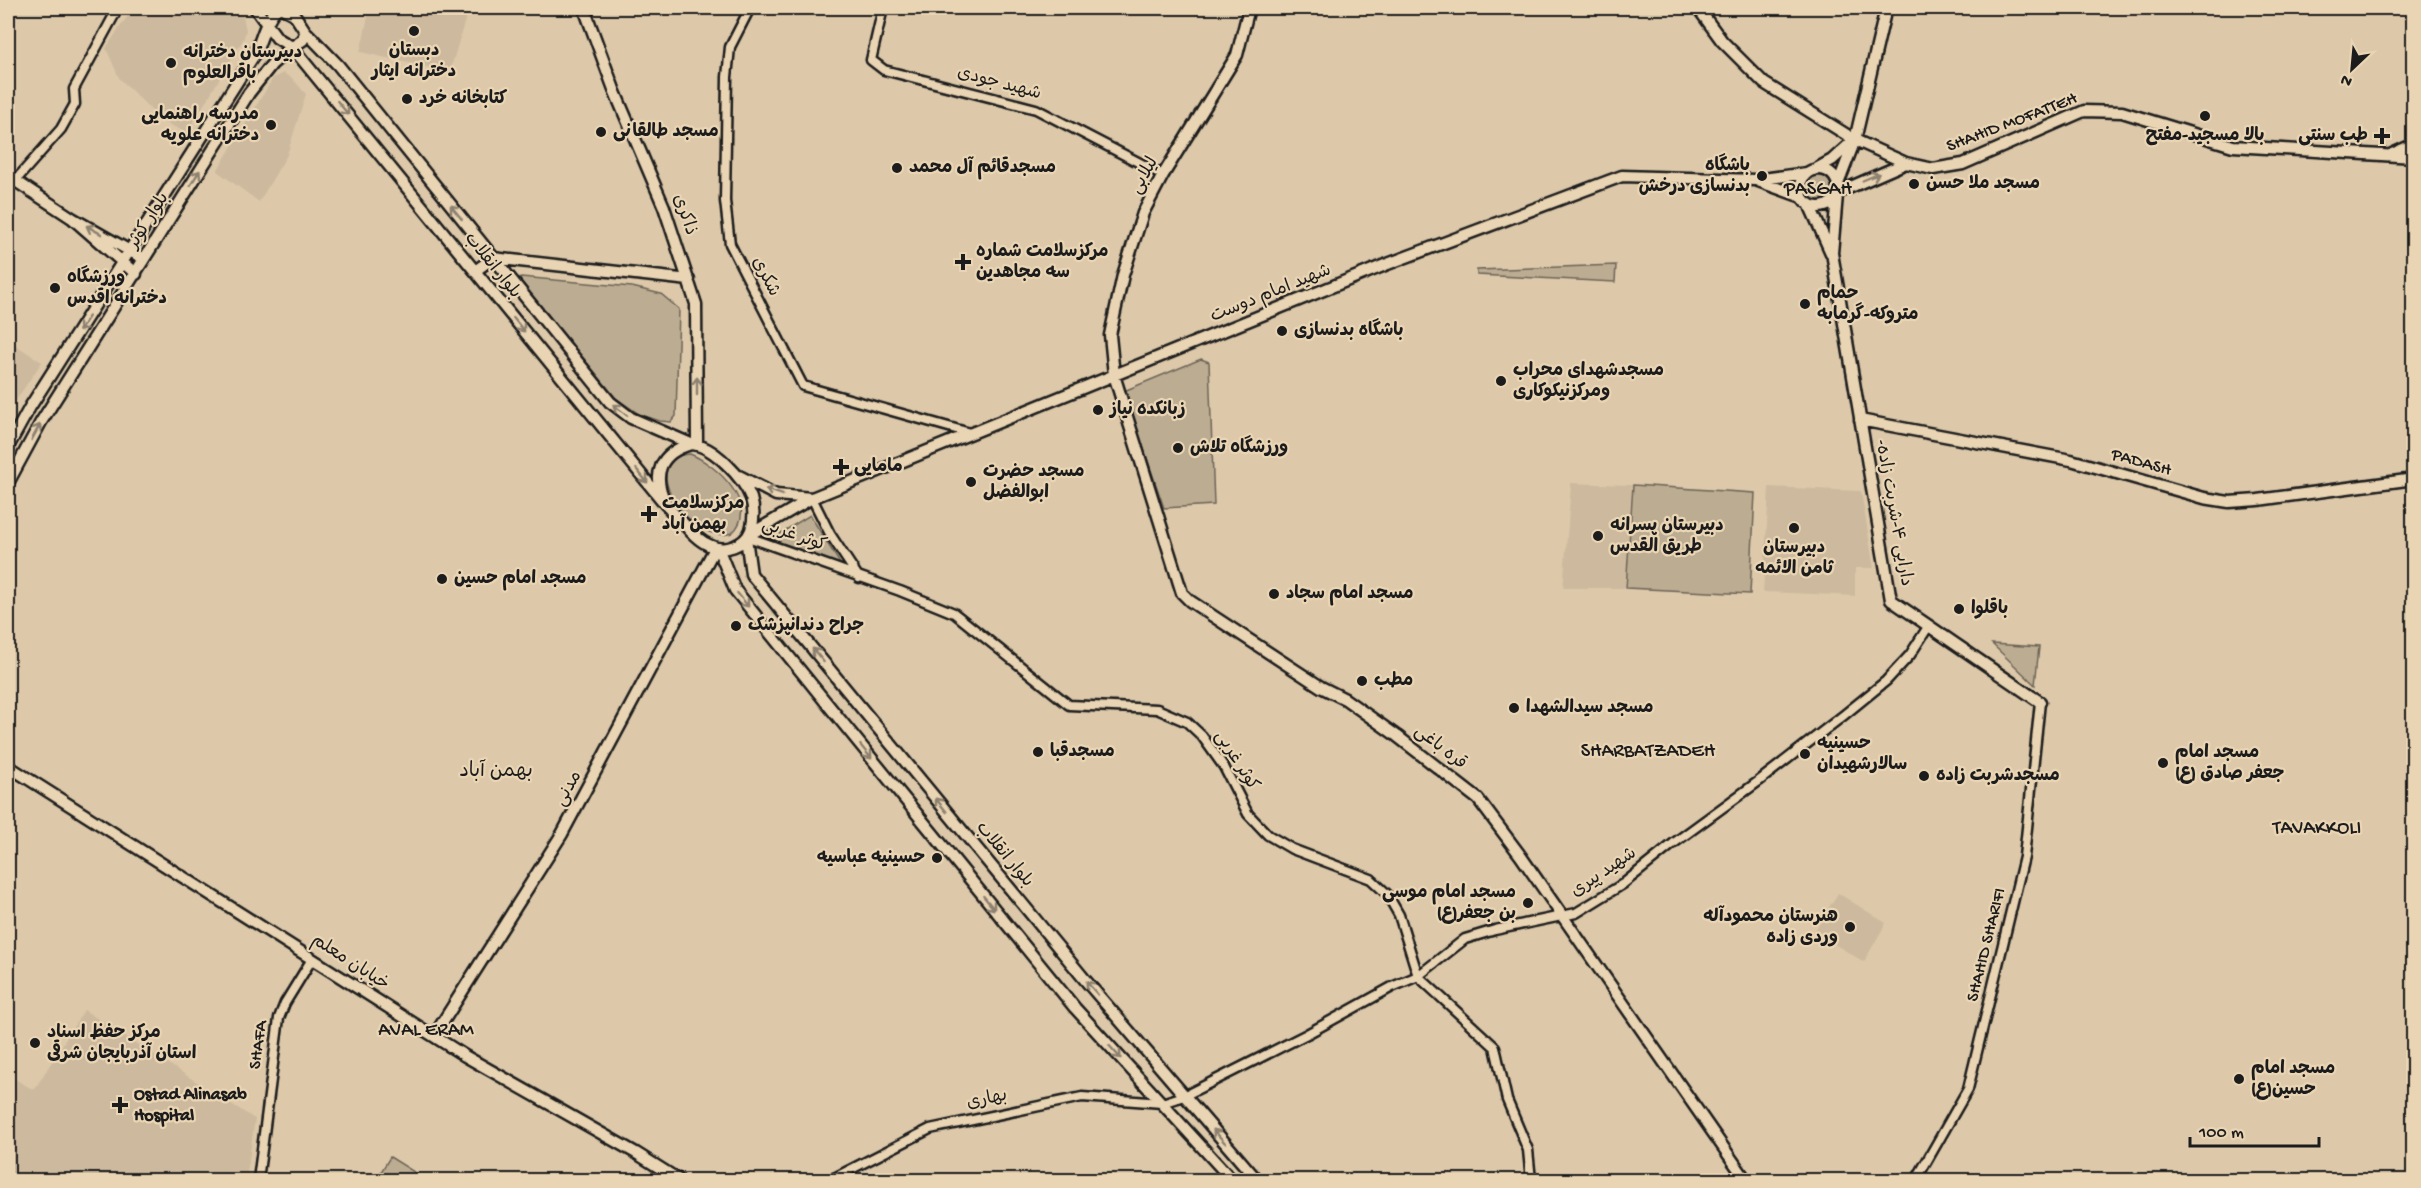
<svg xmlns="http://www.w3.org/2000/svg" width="2421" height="1188" viewBox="0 0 2421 1188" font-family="'Gochi Hand','Playpen Sans Arabic',sans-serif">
<rect width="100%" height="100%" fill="#ddc9aa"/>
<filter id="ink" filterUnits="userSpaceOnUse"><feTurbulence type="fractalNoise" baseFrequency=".0167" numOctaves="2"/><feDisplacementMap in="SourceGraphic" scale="12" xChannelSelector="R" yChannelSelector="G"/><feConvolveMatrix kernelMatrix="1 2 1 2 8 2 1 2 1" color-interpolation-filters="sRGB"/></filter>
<g filter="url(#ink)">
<path fill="#cdba9e" d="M133,8H237L243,16L246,30L244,38L187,133L162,121L119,78L106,48Z
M370,8H461L468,10L450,72L360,52Z
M283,73L292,78L306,94L287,155L259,202L217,171L273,78Z
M8,340L42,362L8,412Z
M1536,366L1557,367L1556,393H1545L1547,375L1536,374Z
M1571,483L1632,485L1625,588H1563Z
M1769,487L1861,491L1874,568H1855V596L1763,592Z
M1838,893L1886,923L1864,962L1814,932Z
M84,1010L255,1119L246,1180H8V1075L34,1090Z"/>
<path fill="#bcac92" stroke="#6c6457" stroke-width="1.5" d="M1807 188a12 12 0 1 1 24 0a12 12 0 1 1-24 0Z
M1616,265L1615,282L1477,275V270Z
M521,277L632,287L661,294L679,309L676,416L671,422L660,421L639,414L616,398L518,278Z
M1201,359L1209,362L1214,505L1164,508L1124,391Z
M690,454C716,464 761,506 732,533C688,547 634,457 690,454Z
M1633,485L1755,493L1750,594L1626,588Z
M810,515L841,565L771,539Z
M1992,644L2039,647L2035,685Z
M390,1157L419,1175L418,1180H376Z"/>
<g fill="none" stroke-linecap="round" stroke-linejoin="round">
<defs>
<path id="minor" d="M750,8L730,47L727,77L725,201L730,244L803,386L970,433
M883,8L871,60L884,70L1036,109L1163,175
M15,181L61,129L75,104L74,89L118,8
M812,498L830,534L859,578
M748,537L900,591L954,613L1069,705L1157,709L1187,722L1202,736L1224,767L1248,814L1268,835L1292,849L1371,879L1387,894L1399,915L1418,976L1495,1047L1507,1100L1528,1150L1531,1180
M258,1180L279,1018L285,1003L312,959
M830,1180L930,1129L1082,1097L1162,1103L1184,1096L1307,1034L1392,987L1418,976L1465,939L1495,930L1576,913L1623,884L1674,843L1759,781L1844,715L1886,681L1910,655L1928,627
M1916,1180L1968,1089L2024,857L2040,702"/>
<path id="major" d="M255,8L277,38L292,47L303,40L305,31L294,14L282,8
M584,8L615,92L664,207L696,304L697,444
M1249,8L1237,55L1163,175L1143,213L1123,275L1110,335L1114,375L1182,593L1190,601L1321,687L1345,699L1397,736L1478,799L1520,855L1746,1180
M1698,8L1722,41L1764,83L1855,140L1906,163L1933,169L1963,164L2084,111L2122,112L2233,146L2414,157
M305,31L338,65L610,402L631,418L691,444
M2392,154L2414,144
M1800 188a19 19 0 1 1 38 0a19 19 0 1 1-38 0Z
M1814,170L1832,160L1852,142
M8,176L72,218
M1758,181L1802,197
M1838,184L1855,140L1886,8
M1837,193L1906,163
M1837,195L1832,253L1891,600L2040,702
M1809,204L1831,253
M475,271L493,258L689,280
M136,274L72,218L144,259
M1860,420L2071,460L2204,498L2229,502L2258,500L2414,479
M691,444C713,445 744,479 751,498C754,508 754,520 751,530C745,546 724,553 709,545C699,541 691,532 684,524C678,518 670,511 666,504C651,474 660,453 691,444Z
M8,447L30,407L256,52C261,40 268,12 279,8
M739,476L776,495L812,498
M8,483L41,422L249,93L272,64L292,47L666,505
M749,535L812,498L1385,265L1622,176L1755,180L1807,173
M746,538L751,574L1086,981L1257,1180
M718,548L735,590L829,706L1075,1008L1232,1180
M8,766L465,1056L636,1153L679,1180
M434,1036L562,834L715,548"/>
</defs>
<use href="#minor" stroke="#1c1c1c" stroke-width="13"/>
<use href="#major" stroke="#1c1c1c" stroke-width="15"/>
<use href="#minor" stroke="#e9d4b3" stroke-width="8"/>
<use href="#major" stroke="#e9d4b3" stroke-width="10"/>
</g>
<defs><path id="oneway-shaft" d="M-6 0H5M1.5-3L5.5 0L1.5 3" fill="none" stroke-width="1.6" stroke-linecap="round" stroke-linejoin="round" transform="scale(1.5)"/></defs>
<g stroke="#8d816f">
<use href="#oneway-shaft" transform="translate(343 108) rotate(51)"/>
<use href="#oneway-shaft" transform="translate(1871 177) rotate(-23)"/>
<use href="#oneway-shaft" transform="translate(195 178) rotate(-58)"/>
<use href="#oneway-shaft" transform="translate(456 212) rotate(-129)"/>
<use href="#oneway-shaft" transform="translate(94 230) rotate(-151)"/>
<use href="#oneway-shaft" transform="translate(84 324) rotate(123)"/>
<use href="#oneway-shaft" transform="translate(519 325) rotate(51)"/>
<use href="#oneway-shaft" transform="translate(697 386) rotate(-90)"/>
<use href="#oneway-shaft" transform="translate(620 410) rotate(-142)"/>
<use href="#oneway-shaft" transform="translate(36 432) rotate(-61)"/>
<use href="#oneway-shaft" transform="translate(642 476) rotate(51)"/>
<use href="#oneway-shaft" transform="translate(774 492) rotate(-161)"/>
<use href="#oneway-shaft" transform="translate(743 600) rotate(51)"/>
<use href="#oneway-shaft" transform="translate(818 655) rotate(-129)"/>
<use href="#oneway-shaft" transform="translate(866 752) rotate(51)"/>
<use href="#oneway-shaft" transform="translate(941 805) rotate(-129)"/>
<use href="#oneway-shaft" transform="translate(989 903) rotate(51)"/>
<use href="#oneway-shaft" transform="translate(1092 988) rotate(-131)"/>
<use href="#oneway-shaft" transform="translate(1115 1052) rotate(48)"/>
<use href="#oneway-shaft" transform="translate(1219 1136) rotate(-131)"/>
</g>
</g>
<g fill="#1c1c1c" stroke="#e9d4b3" stroke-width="2">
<circle cx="414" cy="31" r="6"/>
<circle cx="171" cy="63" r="6"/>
<circle cx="407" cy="99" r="6"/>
<circle cx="2205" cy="116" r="6"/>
<circle cx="271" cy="125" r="6"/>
<circle cx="601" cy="132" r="6"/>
<path d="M2379 127h6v6h6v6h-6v6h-6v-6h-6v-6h6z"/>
<circle cx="897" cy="168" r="6"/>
<circle cx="1762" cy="176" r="6"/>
<circle cx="1914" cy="184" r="6"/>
<path d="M960 253h6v6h6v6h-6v6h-6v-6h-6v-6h6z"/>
<circle cx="55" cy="288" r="6"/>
<circle cx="1805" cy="304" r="6"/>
<circle cx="1282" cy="331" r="6"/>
<circle cx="1501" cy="381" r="6"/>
<circle cx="1098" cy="410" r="6"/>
<circle cx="1178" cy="448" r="6"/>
<path d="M838 458h6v6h6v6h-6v6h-6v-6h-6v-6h6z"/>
<circle cx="971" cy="482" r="6"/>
<path d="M646 505h6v6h6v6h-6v6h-6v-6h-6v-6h6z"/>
<circle cx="1794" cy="528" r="6"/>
<circle cx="1598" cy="536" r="6"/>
<circle cx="442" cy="579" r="6"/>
<circle cx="1274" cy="594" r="6"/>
<circle cx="1959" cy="609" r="6"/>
<circle cx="736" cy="626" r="6"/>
<circle cx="1362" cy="681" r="6"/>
<circle cx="1514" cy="708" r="6"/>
<circle cx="1038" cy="752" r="6"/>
<circle cx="1805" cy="754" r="6"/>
<circle cx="2163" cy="763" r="6"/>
<circle cx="1924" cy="776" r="6"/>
<circle cx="937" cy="858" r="6"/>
<circle cx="1528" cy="903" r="6"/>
<circle cx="1850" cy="927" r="6"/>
<circle cx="35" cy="1043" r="6"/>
<circle cx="2239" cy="1079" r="6"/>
<path d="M117 1096h6v6h6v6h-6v6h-6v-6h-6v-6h6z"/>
</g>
<g text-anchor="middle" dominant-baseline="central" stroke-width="4.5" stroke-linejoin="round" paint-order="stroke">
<g font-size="18" font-weight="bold" fill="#1c1c1c" stroke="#e9d4b3" text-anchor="start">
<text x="414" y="51" text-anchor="middle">دبستان<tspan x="414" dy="21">دخترانه ایثار</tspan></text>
<text x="183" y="53">دبیرستان دخترانه<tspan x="183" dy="21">باقرالعلوم</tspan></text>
<text x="419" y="99">کتابخانه خرد</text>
<text x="259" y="115" text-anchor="end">مدرسه راهنمایی<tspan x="259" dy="21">دخترانه علویه</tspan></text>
<text x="613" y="132">مسجد طالقانی</text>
<text x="2205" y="136" text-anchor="middle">بالا مسجید-مفتح</text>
<text x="2368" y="136" text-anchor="end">طب سنتی</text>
<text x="1750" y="166" text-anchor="end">باشگاه<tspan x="1750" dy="21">بدنسازی درخش</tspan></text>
<text x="909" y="168">مسجدقائم آل محمد</text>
<text x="1926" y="184">مسجد ملا حسن</text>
<text x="976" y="252">مرکزسلامت شماره<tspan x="976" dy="21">سه مجاهدین</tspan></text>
<text x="67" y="278">ورزشگاه<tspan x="67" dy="21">دخترانه اقدس</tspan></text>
<text x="1817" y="294">حمام<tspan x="1817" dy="21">متروکه-گرمابه</tspan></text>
<text x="1294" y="331">باشگاه بدنسازی</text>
<text x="1513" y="371">مسجدشهدای محراب<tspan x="1513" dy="21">ومرکزنیکوکاری</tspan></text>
<text x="1110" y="410">زبانکده نیاز</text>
<text x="1190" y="448">ورزشگاه تلاش</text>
<text x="854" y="467">مامایی</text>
<text x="983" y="472">مسجد حضرت<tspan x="983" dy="21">ابوالفضل</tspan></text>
<text x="662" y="504">مرکزسلامت<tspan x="662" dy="21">بهمن آباد</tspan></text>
<text x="1610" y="526">دبیرستان پسرانه<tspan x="1610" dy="21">طریق القدس</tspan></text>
<text x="1794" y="548" text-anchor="middle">دبیرستان<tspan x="1794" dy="21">ثامن الائمه</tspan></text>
<text x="454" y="579">مسجد امام حسین</text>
<text x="1286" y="594">مسجد امام سجاد</text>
<text x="1971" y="609">باقلوا</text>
<text x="748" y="626">جراح دندانپزشک</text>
<text x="1374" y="681">مطب</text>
<text x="1526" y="708">مسجد سیدالشهدا</text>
<text x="1817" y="744">حسینیه<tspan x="1817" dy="21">سالارشهیدان</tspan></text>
<text x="1050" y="752">مسجدقبا</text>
<text x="2175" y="753">مسجد امام<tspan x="2175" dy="21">جعفر صادق (ع)</tspan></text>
<text x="1936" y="776">مسجدشربت زاده</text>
<text x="925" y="858" text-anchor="end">حسینیه عباسیه</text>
<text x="1516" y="893" text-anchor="end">مسجد امام موسی<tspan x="1516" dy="21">بن جعفر(ع)</tspan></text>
<text x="1838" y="917" text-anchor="end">هنرستان محمودآله<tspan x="1838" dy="21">وردی زاده</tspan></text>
<text x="47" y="1033">مرکز حفظ اسناد<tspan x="47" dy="21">استان آذربایجان شرقی</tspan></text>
<text x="2251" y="1069">مسجد امام<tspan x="2251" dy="21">حسین(ع)</tspan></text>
<text x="134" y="1095">Ostad Alinasab<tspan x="134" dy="21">Hospital</tspan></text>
</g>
<g font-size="18" fill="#1c1c1c" stroke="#e9d4b3">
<text transform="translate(999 84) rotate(15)">شهید جودی</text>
<text transform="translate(2012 123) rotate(-21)">SHAHID MOFATTEH</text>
<text transform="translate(1145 176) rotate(-61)">لیلابی</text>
<text transform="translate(684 215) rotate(71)">ذاکری</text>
<text transform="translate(149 221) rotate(-58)">بلوار کوثر</text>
<text transform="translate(492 266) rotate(51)">بلوار انقلاب</text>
<text transform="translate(765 277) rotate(63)">شکری</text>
<text transform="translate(1271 294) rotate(-22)">شهید امام دوست</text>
<text transform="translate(2141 463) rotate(16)">PADASH</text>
<text transform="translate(1893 513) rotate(80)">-دارایی ۴-شربت زاده</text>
<text transform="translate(794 536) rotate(20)">کوثر غربی</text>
<text transform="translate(1440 748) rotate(38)">قره باغی</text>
<text transform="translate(1236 761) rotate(58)">کوثر غربی</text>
<text transform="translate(569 789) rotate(-61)">مدنی</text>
<text transform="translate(1004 855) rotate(50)">بلوار انقلاب</text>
<text transform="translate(1604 873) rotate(-34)">شهید پیری</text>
<text transform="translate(1987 945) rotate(-76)">SHAHID SHARIFI</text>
<text transform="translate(350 963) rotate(33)">خیابان معلم</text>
<text transform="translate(259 1045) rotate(-82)">SHAFA</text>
<text transform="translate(987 1100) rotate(-12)">بهاری</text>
</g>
<g font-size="20" fill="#1c1c1c" stroke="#e9d4b3">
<text x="1818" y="190">PASGAH</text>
<text x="1648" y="752">SHARBATZADEH</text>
<text x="496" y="772">بهمن آباد</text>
<text x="2317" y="829">TAVAKKOLI</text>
<text x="426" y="1031">AVAL ERAM</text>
</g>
</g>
<rect width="2421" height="1188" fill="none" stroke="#e9d4b3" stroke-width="30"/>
<rect x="15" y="15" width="2391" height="1158" fill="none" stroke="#1c1c1c" stroke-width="2" filter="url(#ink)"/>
<g transform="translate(2352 69) rotate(206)" stroke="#e9d4b3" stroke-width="4.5" paint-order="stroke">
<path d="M0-4.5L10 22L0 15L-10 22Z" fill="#1c1c1c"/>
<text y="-9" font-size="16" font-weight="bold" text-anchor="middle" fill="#1c1c1c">N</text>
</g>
<path d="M2190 1137v9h129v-9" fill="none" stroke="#1c1c1c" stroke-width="3"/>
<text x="2199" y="1137" font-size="18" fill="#1c1c1c" stroke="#e9d4b3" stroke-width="4.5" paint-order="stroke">100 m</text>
</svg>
